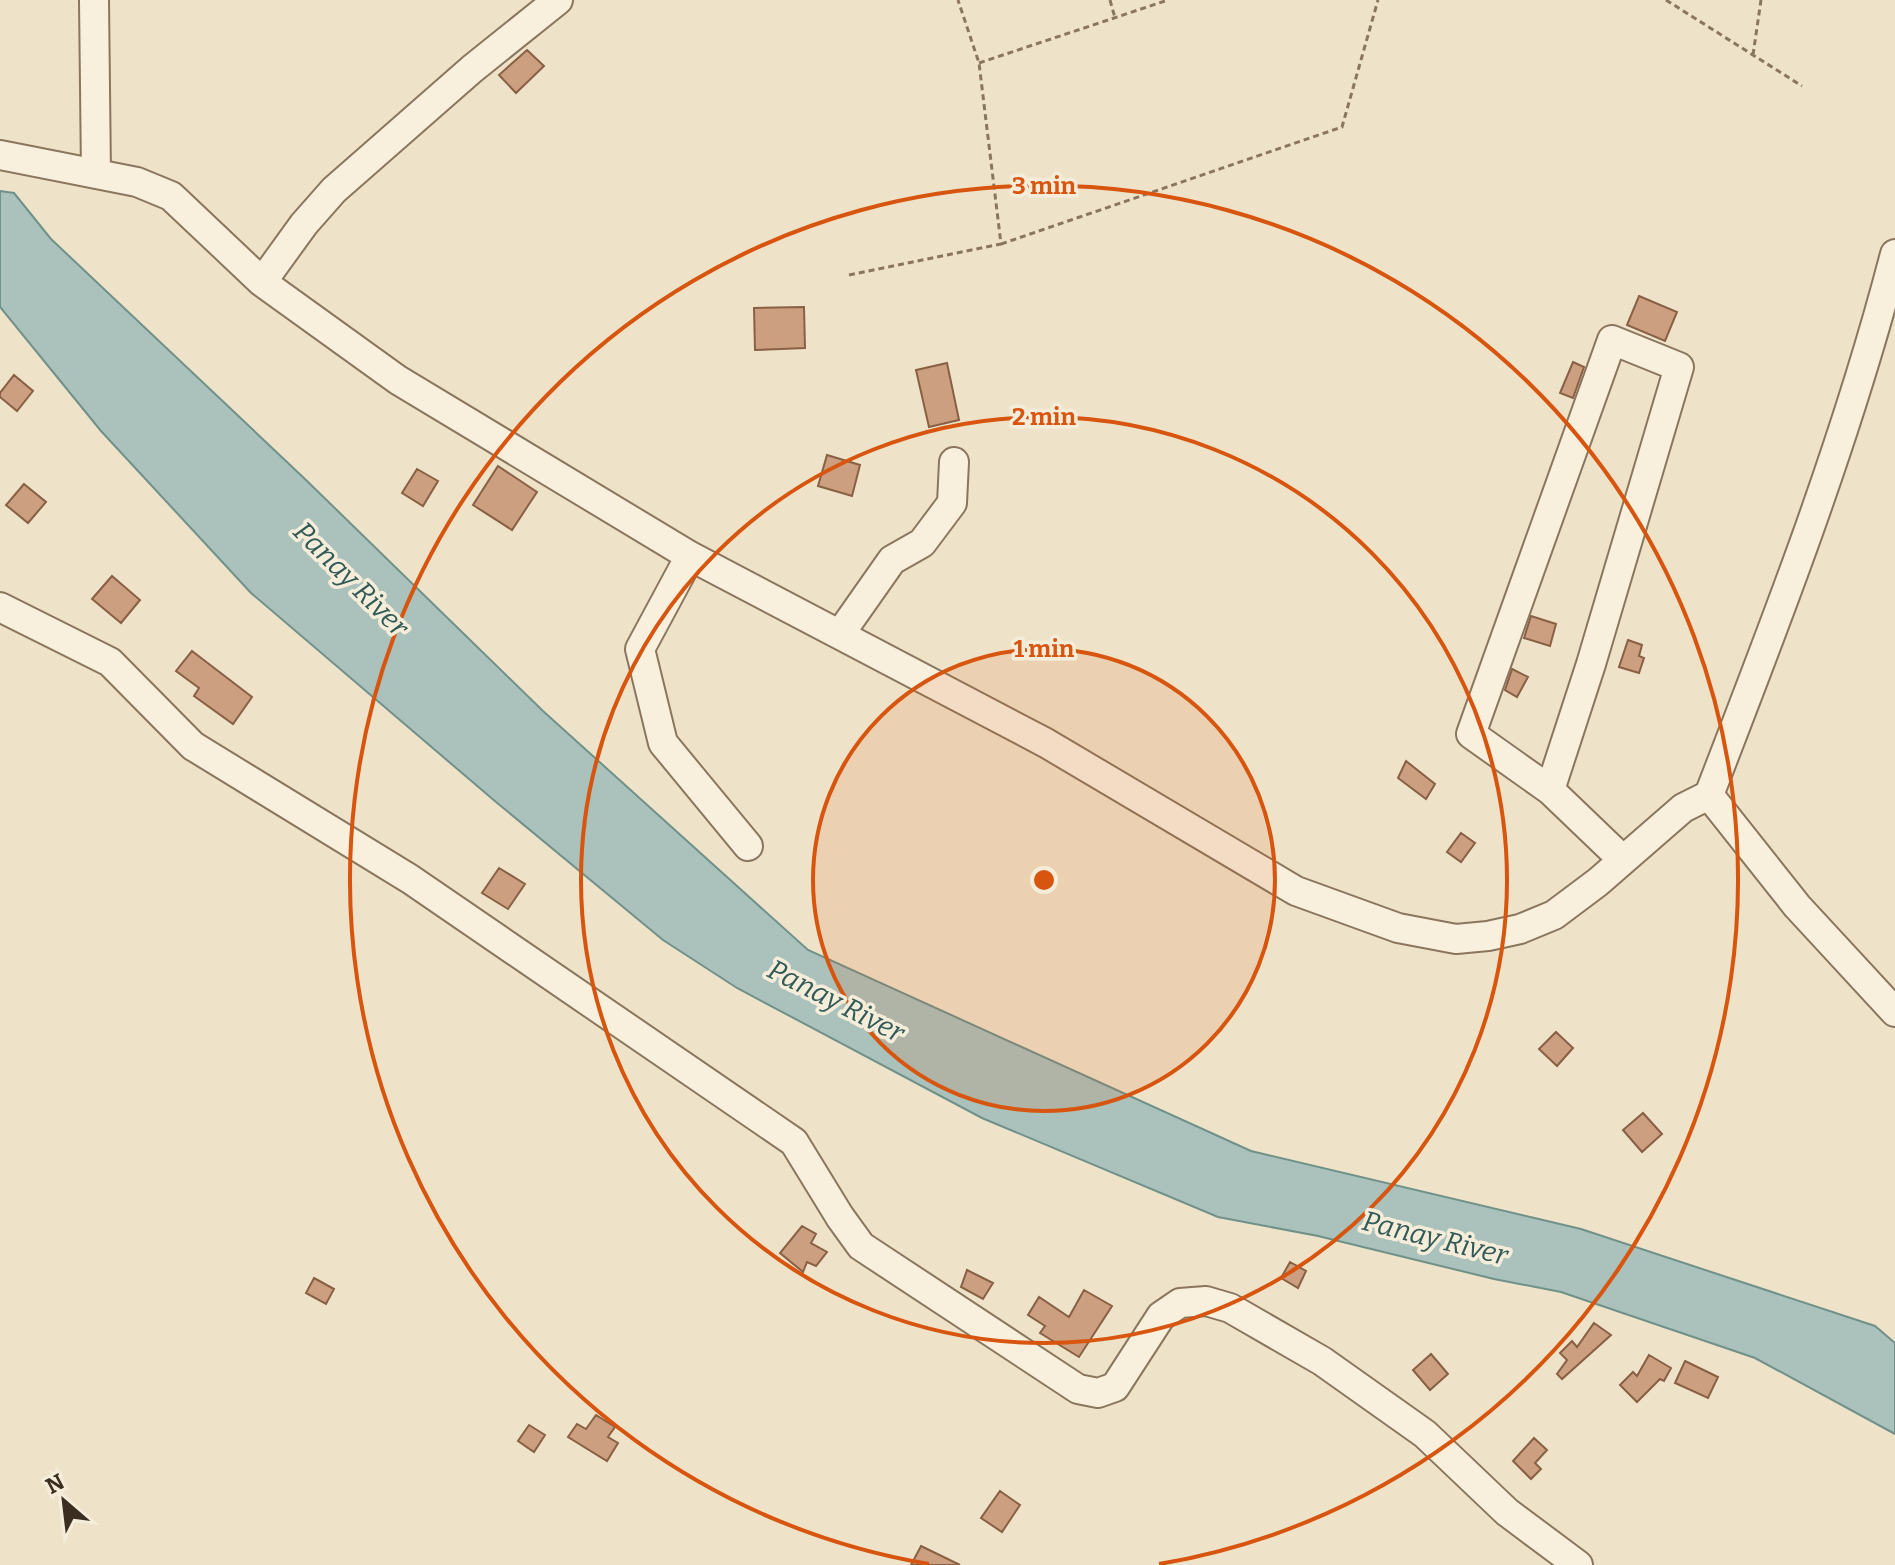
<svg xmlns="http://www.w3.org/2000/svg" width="1895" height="1565" viewBox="0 0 1895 1565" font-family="Bitter,serif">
<rect width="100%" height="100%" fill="#eee3c9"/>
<path fill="#aac2bb" stroke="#709189" stroke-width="2" d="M0,191L14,193L51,239L306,480L543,711L808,950L1251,1151L1581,1229L1875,1326L1895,1343V1434L1755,1358L1561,1292L1494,1279L1318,1236L1218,1217L982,1118L737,988L663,940L496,802L251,593L101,431L0,307Z"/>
<path fill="#cb9f80" stroke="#896044" stroke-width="2" d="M527,50L544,66L516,93L499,75Z
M1639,296L1677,312L1665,341L1627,325Z
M804,307L805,348L755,350L754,308Z
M1573,362L1584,367L1573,398L1560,393Z
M947,363L959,420L929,427L916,370Z
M14,375L33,391L17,411L0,397V393Z
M827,455L860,465L852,496L818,486Z
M498,466L537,492L512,530L473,505Z
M417,469L438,481L423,506L402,493Z
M24,484L46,502L28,523L6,505Z
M112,576L140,600L121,623L92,599Z
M1531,616L1556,624L1550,646L1524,638Z
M1628,640L1642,645L1639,656L1644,658L1639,673L1619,667Z
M192,651L252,697L233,724L194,696L199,688L176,671Z
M1512,669L1528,677L1517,697L1505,690Z
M1406,761L1435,784L1426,799L1398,778Z
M1461,833L1475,843L1461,862L1447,852Z
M499,868L525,884L508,909L482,893Z
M1556,1032L1573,1048L1557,1066L1539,1049Z
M1643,1113L1662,1134L1642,1152L1623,1130Z
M802,1226L816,1234L811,1243L827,1252L816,1266L807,1262L803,1272L780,1253Z
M1290,1262L1306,1271L1298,1288L1281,1278Z
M967,1270L993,1283L983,1299L961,1287Z
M314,1278L334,1289L326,1304L306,1293Z
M1084,1290L1112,1306L1079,1357L1040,1333L1045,1326L1028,1315L1039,1297L1069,1317Z
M1594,1323L1611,1335L1562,1379L1557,1374L1567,1360L1560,1353L1572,1341L1577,1347Z
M1431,1354L1448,1374L1430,1390L1413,1370Z
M1649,1355L1671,1368L1664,1381L1660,1379L1637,1402L1620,1385L1633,1372L1637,1376Z
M1685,1361L1718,1377L1708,1398L1675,1383Z
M596,1415L615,1427L608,1437L618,1443L607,1461L568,1437L577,1424L586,1429Z
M529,1425L545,1435L534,1452L518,1441Z
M1534,1438L1547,1450L1535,1463L1541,1469L1531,1479L1513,1461Z
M1000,1491L1020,1505L1002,1532L981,1518Z
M921,1546L960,1565H911Z"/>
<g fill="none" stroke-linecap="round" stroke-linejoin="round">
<defs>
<path id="minor" d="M94,0L96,174
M0,155L137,182L171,196L262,282L398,380L690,556L1046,743L1296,891L1398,928L1456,939L1488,936L1520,929L1554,915L1598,882L1683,808L1709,795C1778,617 1847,439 1895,254
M262,282L304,224L334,190L472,69L558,0
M690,556L640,649L663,743L748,846
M0,607L110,662L193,746L410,879L794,1142L840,1217L861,1246L1078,1389L1098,1393L1115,1387L1161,1316L1180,1303L1206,1301L1230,1308L1322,1361L1425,1434L1507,1512L1578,1565
M840,634L892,560L922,543L952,503L954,462
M1550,790L1591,664L1679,367L1612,340L1471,734L1550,790L1622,859
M1709,795L1797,906L1895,1012"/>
</defs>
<use href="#minor" stroke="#8a765e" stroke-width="32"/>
<path stroke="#8a765e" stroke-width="3" stroke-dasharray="6 4" stroke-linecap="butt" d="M1110,0L1115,18
M1666,0L1802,86
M1753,55L1761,0
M979,63L1168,0
M1001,244L1342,127L1378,0
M849,275L1001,244L979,63L958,0"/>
<use href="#minor" stroke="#f8f0dc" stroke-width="28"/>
</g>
<circle cx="1044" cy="880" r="231" fill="#d7550e" fill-opacity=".12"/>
<g fill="none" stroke="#d7550e" stroke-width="4">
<circle cx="1044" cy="880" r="231"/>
<circle cx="1044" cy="880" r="463"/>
<path d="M929 1564A694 694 0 1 1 1159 1564"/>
</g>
<g text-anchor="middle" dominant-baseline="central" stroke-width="7" stroke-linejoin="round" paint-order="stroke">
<g font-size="28" font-style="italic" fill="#315a58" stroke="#f5edd9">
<text transform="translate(351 579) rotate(45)">Panay River</text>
<text transform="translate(836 1001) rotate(27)">Panay River</text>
<text transform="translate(1435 1238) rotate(14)">Panay River</text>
</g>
</g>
<circle cx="1044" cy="880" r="12" fill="#d7550e" stroke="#f5edd9" stroke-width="4"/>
<g font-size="24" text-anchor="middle" font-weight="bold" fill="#d7550e" stroke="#f5edd9" stroke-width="7" stroke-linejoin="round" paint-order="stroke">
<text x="1044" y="194">3 min</text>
<text x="1044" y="425">2 min</text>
<text x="1044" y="657">1 min</text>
</g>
<g transform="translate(64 1501) rotate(332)" stroke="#f5edd9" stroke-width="6" paint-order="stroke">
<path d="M0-6L14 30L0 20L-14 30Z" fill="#3b2e21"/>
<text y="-12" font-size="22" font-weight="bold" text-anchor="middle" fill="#3b2e21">N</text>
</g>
</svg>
